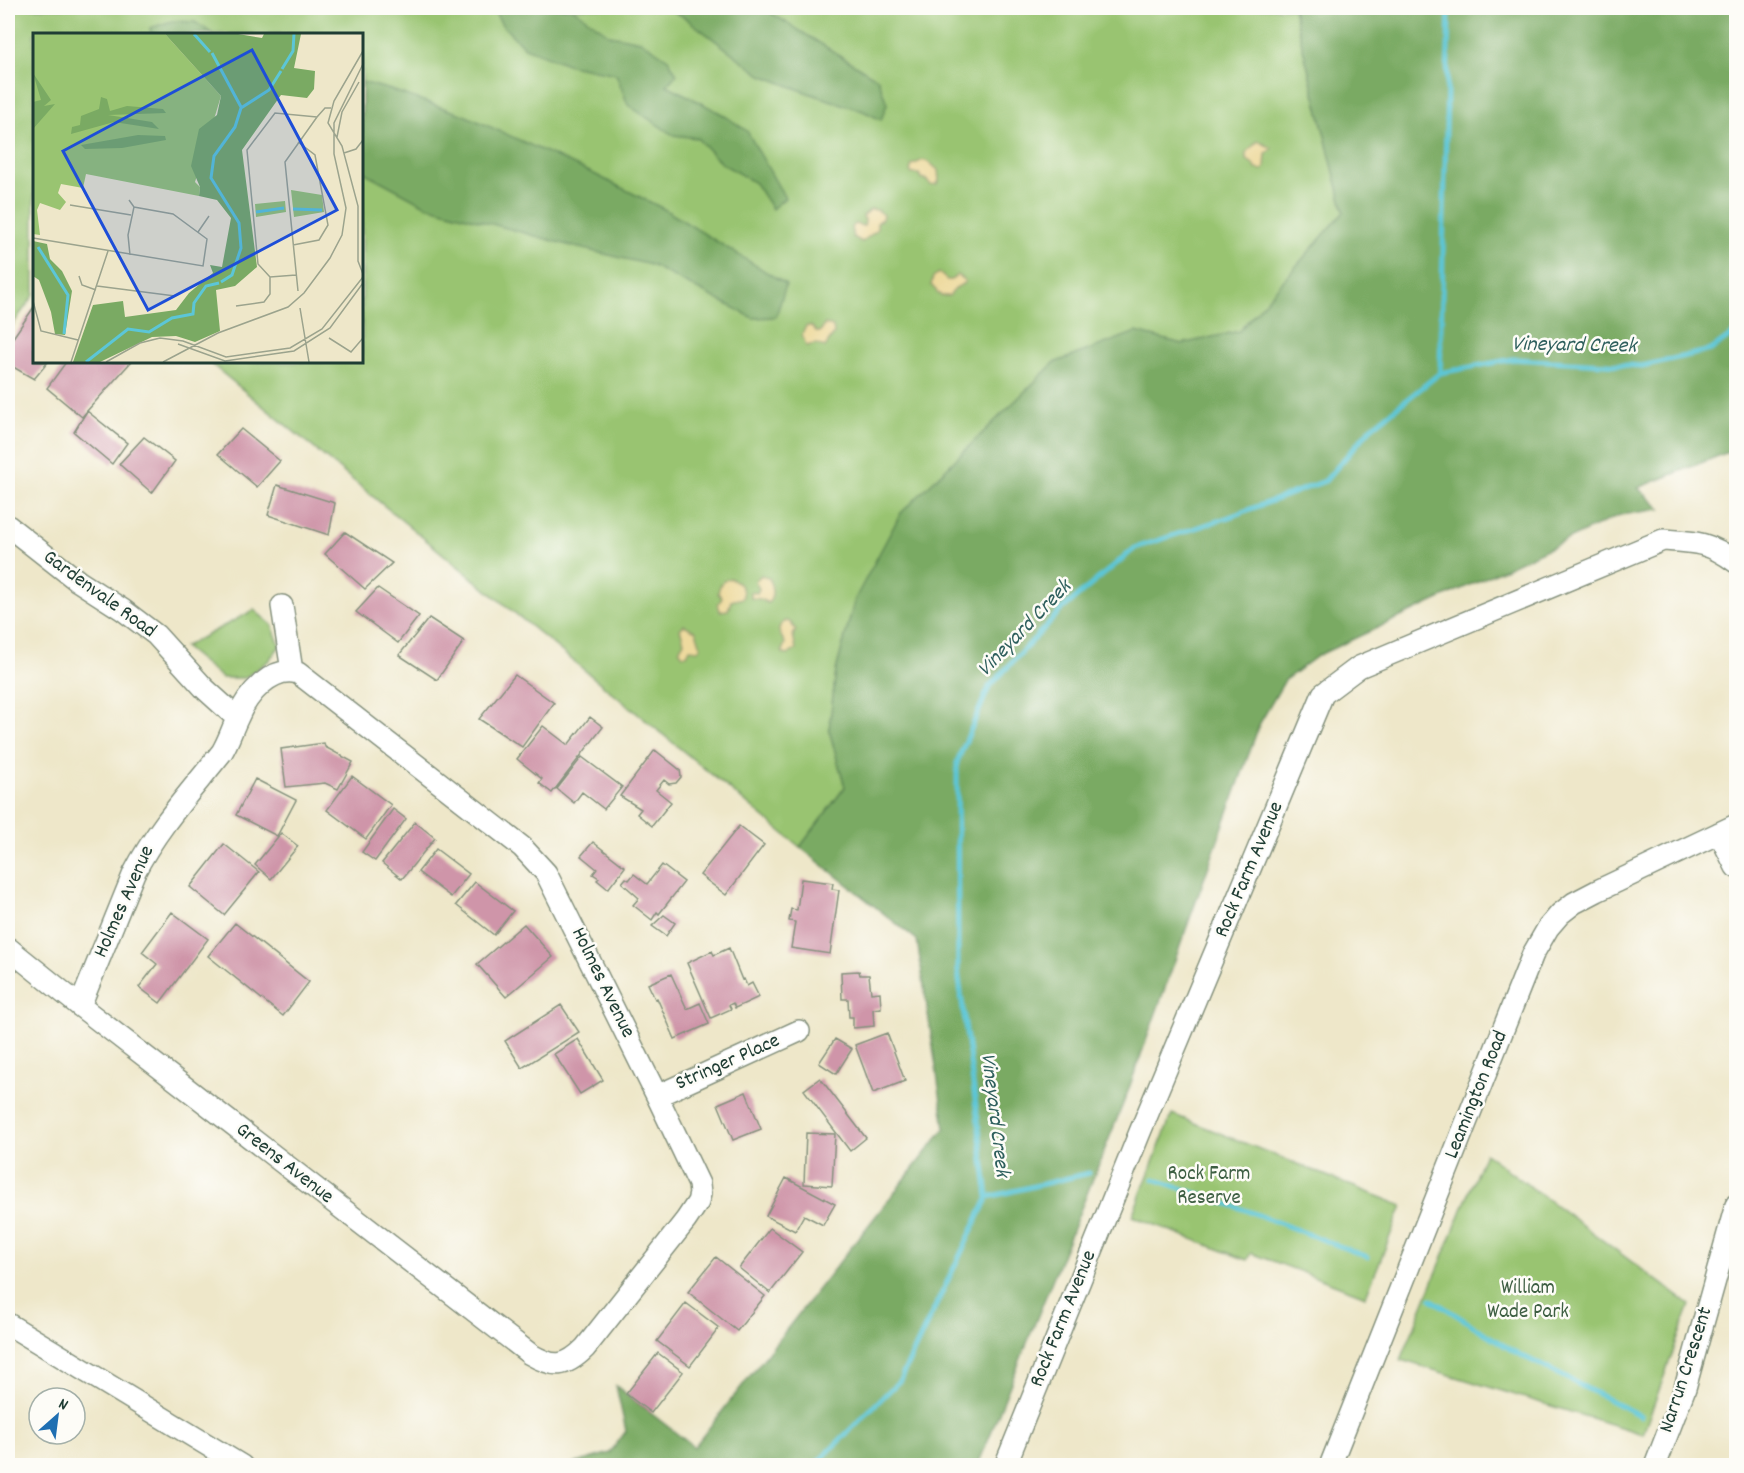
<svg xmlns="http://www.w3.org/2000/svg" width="1744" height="1473" viewBox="0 0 1744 1473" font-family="Dekko,sans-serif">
<rect width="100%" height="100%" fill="#fdfcf7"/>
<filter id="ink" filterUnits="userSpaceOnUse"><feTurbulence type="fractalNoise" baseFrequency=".0167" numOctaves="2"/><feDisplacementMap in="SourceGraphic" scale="12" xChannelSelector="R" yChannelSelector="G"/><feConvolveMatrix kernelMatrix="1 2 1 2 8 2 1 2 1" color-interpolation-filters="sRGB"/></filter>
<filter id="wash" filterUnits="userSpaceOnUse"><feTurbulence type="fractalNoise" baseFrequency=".008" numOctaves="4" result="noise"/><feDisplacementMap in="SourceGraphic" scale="24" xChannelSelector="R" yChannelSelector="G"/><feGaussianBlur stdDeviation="1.35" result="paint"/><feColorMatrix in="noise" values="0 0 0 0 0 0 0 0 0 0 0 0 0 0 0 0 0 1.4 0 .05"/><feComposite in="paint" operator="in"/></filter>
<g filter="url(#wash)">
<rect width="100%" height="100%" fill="#eee7c9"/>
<path fill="#99c471" stroke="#5c8052" stroke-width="1.5" d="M8,8H1293L1344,212L1239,332L1182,344L1136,332L855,599L836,671L829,730L845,787L800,847L209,362H362V34H34V295L8,331Z
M254,610L272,625L280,646L268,661L245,678H222L184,647Z
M1172,1114L1402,1206L1366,1296L1251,1253L1247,1260L1132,1216Z
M1485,1153L1690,1305L1643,1434L1401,1360Z"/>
<path fill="#7aaa63" stroke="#4c744c" stroke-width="1.5" d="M492,8H572L610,35L641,41L668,59L677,74L667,85L722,114L747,131L785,198L772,209L755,183L721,163L697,138L673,135L628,105L616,74L570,65L525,48L503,26Z
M667,8H763L878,79L887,104L881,120L863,111L808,93L761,75L684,17Z
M1293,8H1736V449L1638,488L1661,509L1620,515L1319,655L1285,680L1260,723L1127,1094L978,1465H569L610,1453L626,1431L616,1386L694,1447L945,1128L917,940L800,847L845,787L829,730L836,671L855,599L901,513L1054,363L1136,332L1182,344L1239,331L1344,212Z
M172,21L195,22L213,34H151L150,28Z
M362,82L391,90L464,115L592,173L664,209L786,284L776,317L753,318L651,265L575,247L427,206L362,171Z"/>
<path fill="#eeda9e" stroke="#868c69" stroke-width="1.5" d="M1258,141L1272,148L1266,154L1265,168L1263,170L1256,169L1253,164L1246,159V153Z
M923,160L929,162L938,170L939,181L937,184L931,185L925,179L921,178L919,174H912L910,171L912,165Z
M871,209L877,210L883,215L882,219L877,223V230L862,242L853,237L851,228L855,224L864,226L865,222L863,216Z
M939,273L947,280H951L957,275L965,281V283L957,287L949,296H941L931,285L933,277Z
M825,324L833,327L834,334L825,347L815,344L806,346L802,334L806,326H811L817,332H820Z
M761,575L770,579C771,587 775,596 768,603L760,599L751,598L750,592L757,593L759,589L755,581Z
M730,578C739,583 744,586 743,598L731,601L728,610L720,611L718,604L722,598L718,593C719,585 722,580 730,578Z
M786,621L790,622L796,630L793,635L796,649L788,655L784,654L782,651L785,643C781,635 773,628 786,621Z
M684,625L696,631L701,647L698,650L690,649L687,655H683L679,650L684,642L680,629Z"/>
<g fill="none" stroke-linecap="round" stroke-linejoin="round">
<path stroke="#5cc6d7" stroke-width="5" d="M1440,373L1449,8
M1154,1179L1248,1211L1368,1257
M988,1197L1089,1173
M1431,1299L1513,1351L1641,1416
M814,1466L900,1380L988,1197L958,971L957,762L989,687L1061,610L1135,548L1229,517L1325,481L1371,428L1440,373L1513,359L1642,366L1711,350L1736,332"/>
</g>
<g id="blocks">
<path fill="#cf95a9" d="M34,307V362H48L34,379L8,364V345Z
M66,362H131L87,411L127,443L112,464L74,432L87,411L82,417L47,388Z
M241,429L280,461L257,487L218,454Z
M144,437L175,461L152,493L119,464Z
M277,485L335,503L329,535L268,515Z
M345,532L392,563L365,589L325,554Z
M378,588L419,616L398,643L356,612Z
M429,618L464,641L437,680L399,655Z
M515,675L554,703L522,747L479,719Z
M590,717L603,727L552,793L539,783L542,779L517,759L543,726L568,745Z
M324,743L325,747L353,762L338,789L325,783L286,787L281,749Z
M655,750L680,770L681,777L676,783L669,784L664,780L656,790L671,802L652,826L637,814L641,809L620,796Z
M582,757L622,787L604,809L582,792L574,803L557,789Z
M352,776L391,805L366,839L327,810Z
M255,779L296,800L277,836L236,815Z
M393,809L406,819L375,861L362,852Z
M415,822L435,838L402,879L382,863Z
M739,826L764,845L726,895L700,875Z
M281,833L298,846L271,879L255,865Z
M593,842L625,867L608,889L597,880L599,878L593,874L597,869L581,856Z
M224,844L259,872L224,915L190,887Z
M436,849L469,874L451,897L418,872Z
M662,865L684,882L659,914L657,912L652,920L633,905L639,898L622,883L626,878L629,880L634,874L647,884Z
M801,879L833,883L832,889L839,890L830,954L791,948L795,922L789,921L791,909L797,910Z
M475,882L513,911L494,935L456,905Z
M172,912L208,939L160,1003L139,987L157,964L142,952Z
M664,915L675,923L666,936L652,926Z
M235,923L309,982L283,1016L208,956Z
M524,924L553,957L506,997L477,964Z
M729,948L742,980L744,979L747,986L752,983L759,997L735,1008L733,1003L729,1005L731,1009L711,1018L687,963L712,951L714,955Z
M859,971L860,975H869L871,993L880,992L881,1008L873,1009L874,1026L853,1028V1017H849L848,999H842L841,972Z
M671,974L687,1009L700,1003L709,1024L675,1039L657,998L655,999L648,984Z
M561,1005L579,1032L522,1068L505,1041Z
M887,1033L905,1081L873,1093L855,1045Z
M578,1039L603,1080L580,1094L554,1054Z
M835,1039L852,1049L836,1074L819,1063Z
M820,1078L866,1138L850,1151L804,1090Z
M746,1092L761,1129L733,1140L718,1104Z
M806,1133L835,1134L832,1186L804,1184Z
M786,1178L835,1204L823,1225L804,1215L795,1231L766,1216Z
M770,1228L802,1252L770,1293L739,1268Z
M716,1257L765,1296L737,1331L688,1292Z
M686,1303L719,1328L690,1366L657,1341Z
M658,1353L683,1372L651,1413L626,1394Z"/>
</g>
</g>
<g filter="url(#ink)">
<use href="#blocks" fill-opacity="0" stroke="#86927e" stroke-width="1.5"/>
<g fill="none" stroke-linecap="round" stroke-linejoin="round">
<defs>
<path id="street" d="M8,526L78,581L123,610L156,635L205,689L237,718
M282,606L292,671
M1719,833L1736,867
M8,948L80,1006L530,1354C554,1368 565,1368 585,1348L686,1220L698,1202L700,1194L699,1184L657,1096L546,873L522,847L298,673C272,665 247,695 238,717C232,729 229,740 222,752C191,791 157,828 134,873L80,1006
M657,1096L799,1031
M8,1324L242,1466
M1005,1466L1140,1132L1323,694L1359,667L1663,540C1696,542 1709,542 1736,562
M1330,1466L1533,954L1548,928L1560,914L1574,903L1597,891L1736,825
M1655,1466L1685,1388L1736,1205"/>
</defs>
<use href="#street" stroke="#86927e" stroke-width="24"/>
<use href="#street" stroke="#fff" stroke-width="21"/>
</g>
</g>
<g text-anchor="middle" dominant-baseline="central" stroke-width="5" stroke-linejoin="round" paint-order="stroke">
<g font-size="21" fill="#1f3d34" stroke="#fdfcf7">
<text transform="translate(99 595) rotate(36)">Gardenvale Road</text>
<text transform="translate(1250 870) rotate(-67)">Rock Farm Avenue</text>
<text transform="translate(125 902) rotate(-66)">Holmes Avenue</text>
<text transform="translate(602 983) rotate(64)">Holmes Avenue</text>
<text transform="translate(728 1063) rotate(-24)">Stringer Place</text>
<text transform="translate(1477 1095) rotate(-68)">Leamington Road</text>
<text transform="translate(284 1164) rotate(38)">Greens Avenue</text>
<text transform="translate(1064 1319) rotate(-68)">Rock Farm Avenue</text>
<text transform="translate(1687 1370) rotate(-72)">Narrun Crescent</text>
</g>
<g font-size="21" fill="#3e5f43" stroke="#fdfcf7">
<text x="1209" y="1175">Rock Farm<tspan x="1209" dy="24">Reserve</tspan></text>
<text x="1528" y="1289">William<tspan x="1528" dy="24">Wade Park</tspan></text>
</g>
<g font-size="22" font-style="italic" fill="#2e5f5d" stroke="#fdfcf7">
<text transform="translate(1574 346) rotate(1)">Vineyard Creek</text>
<text transform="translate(1025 629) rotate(-46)">Vineyard Creek</text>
<text transform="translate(994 1115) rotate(83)">Vineyard Creek</text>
</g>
</g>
<g transform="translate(33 33)">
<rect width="330" height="330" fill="#eee7c9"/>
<path d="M0,1H132L188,63L162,149L167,154L166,163L53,141L50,155L28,151L25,160L33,169L27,177L7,170L4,177L7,202L0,201ZM258,157L289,162L291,179L261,184ZM252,168L253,179L223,184L222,171Z" fill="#99c471"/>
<path d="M132,1H205L229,5L231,1H268L261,35L282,38L281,56L274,65L248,62L209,117L224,234L202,253L183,257L187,298L162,309L143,303L119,304L67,329H40L60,272L90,268L92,284L143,277L156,260L180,240L177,232L189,234L198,185L184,167L166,163L167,154L158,133L166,96L184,82L188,63ZM0,40L18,67L11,73L22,71L0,96V69L8,67ZM68,64L74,66L77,78L94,73L130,76L133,80L75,82L119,89L126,96L81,89L38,101L39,94L47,92L48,83L66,76ZM105,102L132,103L133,107L89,115L52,116L48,112ZM0,208L14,211L17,226L29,238L39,258L32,302L22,301L18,279L6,247L0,243Z" fill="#7aaa63"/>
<path fill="none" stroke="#5cc6d7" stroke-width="3" d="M161,1L177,19M179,20L208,74M249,36L260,18L261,1M260,176L289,177M223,179L251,175M5,214L35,262L31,301M188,249L199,242L208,215L206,190L178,145L181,123L202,94L208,75L236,57L248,38M53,329L95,296L116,299L139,285L160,281L161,270L173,253L186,250"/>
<path fill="none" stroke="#9ba38d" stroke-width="1.5" d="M330,18L301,68L295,90L309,113L325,173V228L330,241M304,104L309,79L326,49M311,120L323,116L330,107M37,172L98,182M165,199L176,183M0,205L170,233L174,206L140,181L101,174L96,167M260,212L286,207L295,192L282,122L265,109M97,222L95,202L101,174M263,242L237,244L225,231L214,117L242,80L284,84M46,243L49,252L63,257M64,253L142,263M265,258L252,129L284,84L292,75H298M0,268L8,298L45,307M203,273L231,269L237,261V244M267,275L276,329M296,305L318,319L330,305M145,311L192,328L261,318L297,295L330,250M38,329L75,218M73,329L107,310L127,305L150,308L193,324L257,315L289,296L330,244M130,329L185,300L255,274L271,260L297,225L309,202L313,175L301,121V90L330,31"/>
<path fill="#1d4ed8" fill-opacity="0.15" stroke="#1d4ed8" stroke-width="3" d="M219,17L304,177L115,277L30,118Z"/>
<rect width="330" height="330" fill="none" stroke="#1f3d34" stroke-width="3"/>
</g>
<rect width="1744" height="1473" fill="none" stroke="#fdfcf7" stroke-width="30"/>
<g transform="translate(57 1416) rotate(28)"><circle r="28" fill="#fdfcf7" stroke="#a4b0a9" stroke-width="1.5"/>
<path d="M0-4.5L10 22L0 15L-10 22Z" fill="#1f6fb2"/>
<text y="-9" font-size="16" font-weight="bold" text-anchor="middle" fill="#1f3d34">N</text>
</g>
</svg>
